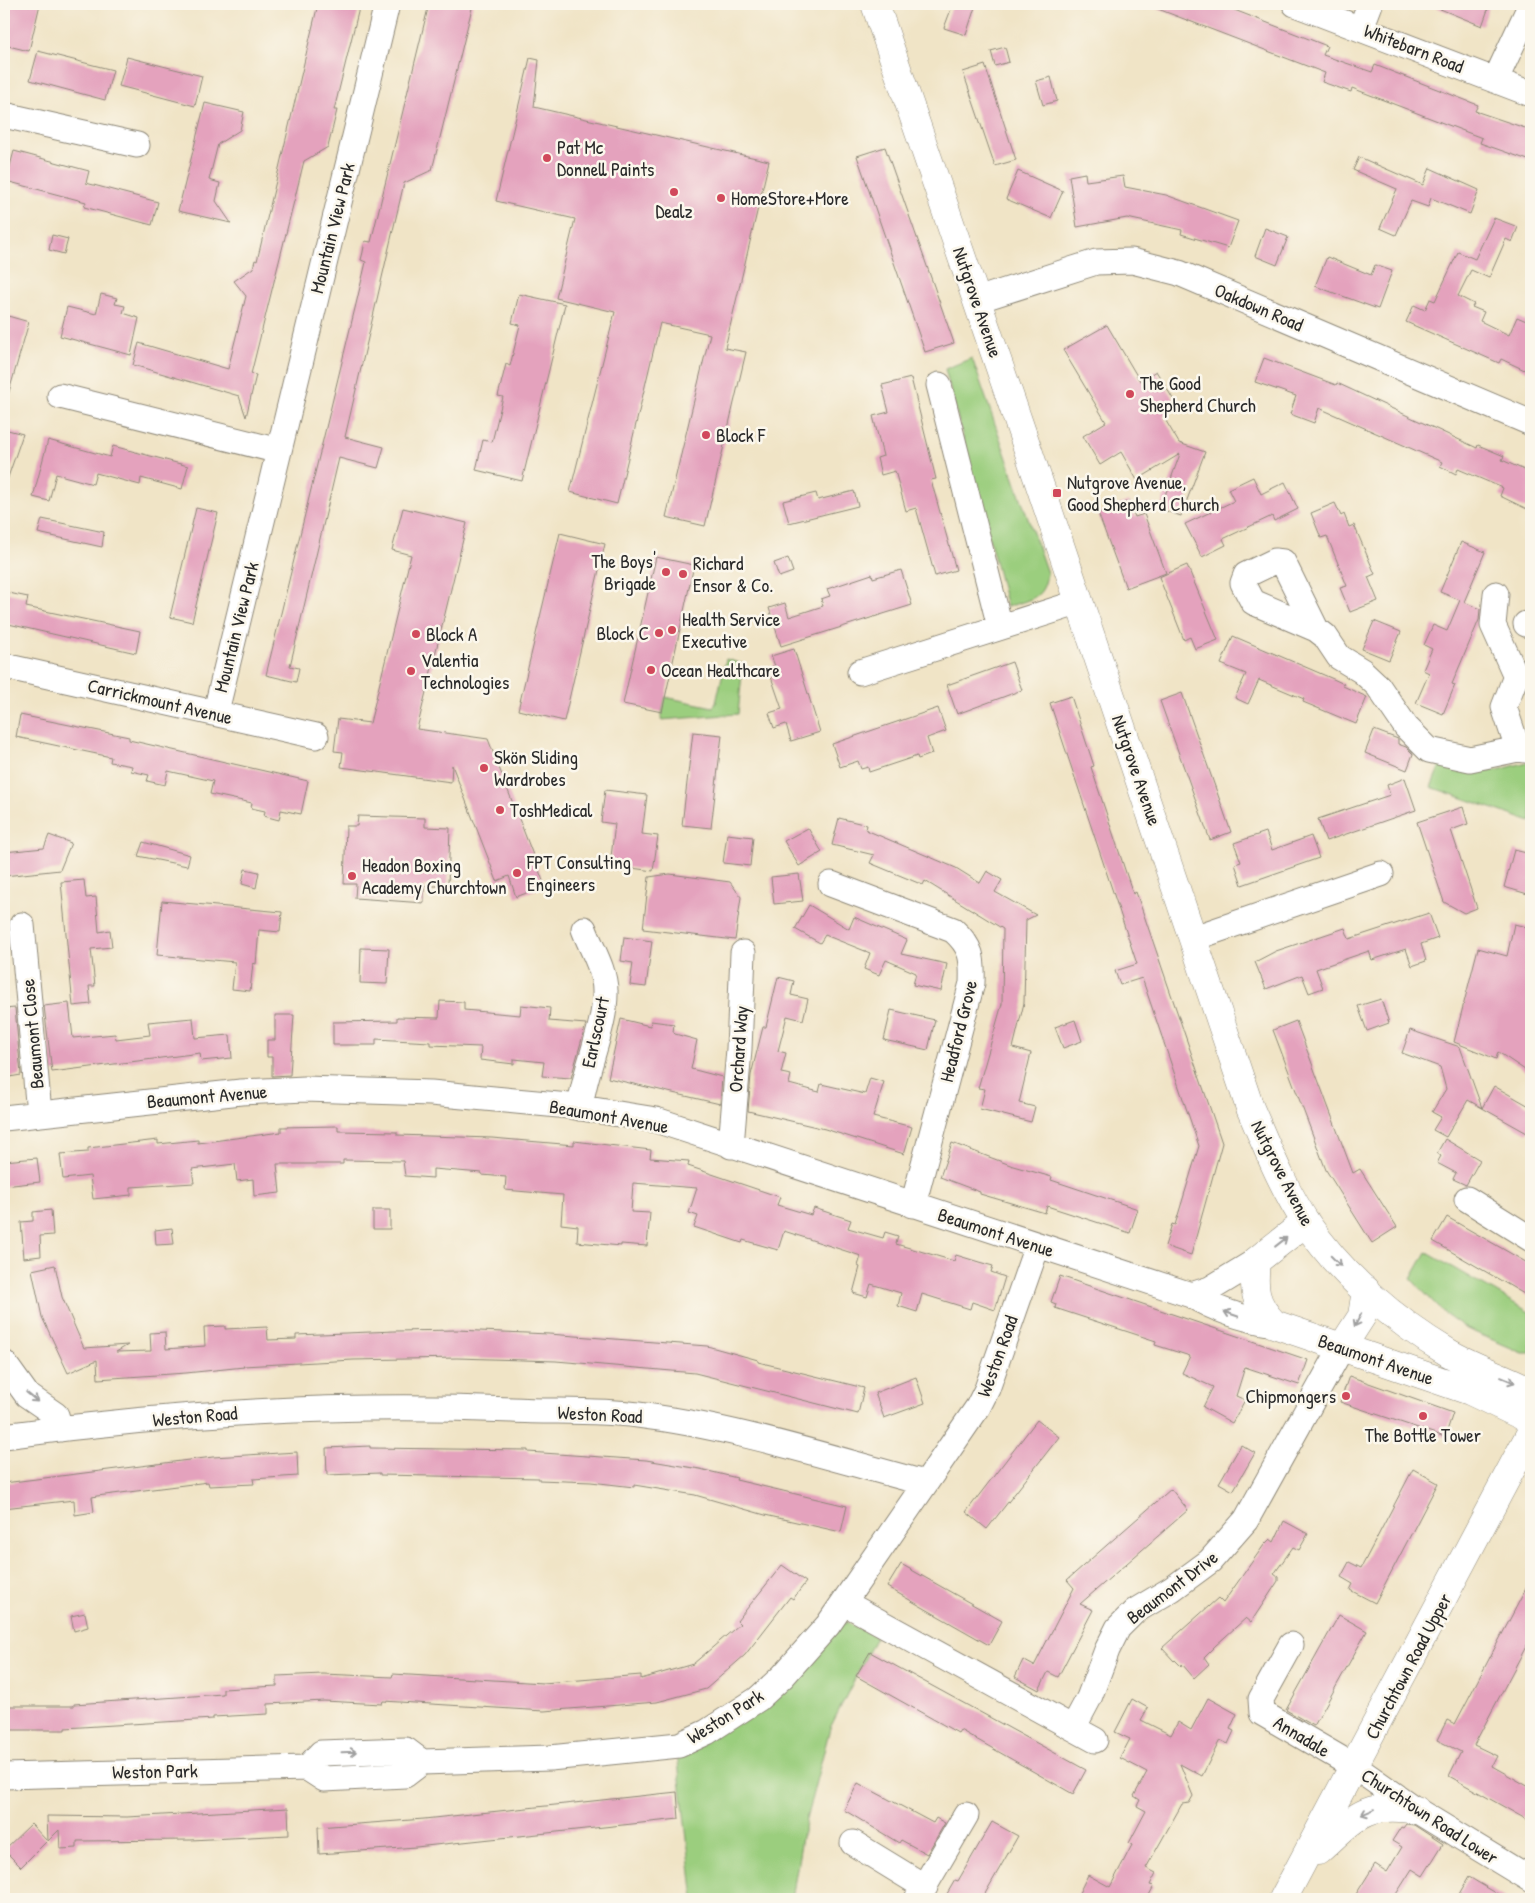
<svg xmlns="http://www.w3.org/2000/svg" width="1535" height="1903" viewBox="0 0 1535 1903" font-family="'Patrick Hand',sans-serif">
<rect width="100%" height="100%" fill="#fbf7ec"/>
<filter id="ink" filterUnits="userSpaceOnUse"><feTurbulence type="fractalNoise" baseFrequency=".02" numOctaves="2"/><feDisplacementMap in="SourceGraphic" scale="10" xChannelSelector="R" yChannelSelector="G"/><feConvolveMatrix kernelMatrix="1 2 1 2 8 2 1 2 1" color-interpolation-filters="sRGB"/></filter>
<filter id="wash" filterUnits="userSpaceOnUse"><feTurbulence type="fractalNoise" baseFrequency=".0096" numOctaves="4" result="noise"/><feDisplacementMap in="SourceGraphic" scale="20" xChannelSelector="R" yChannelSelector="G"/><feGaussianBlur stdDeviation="1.12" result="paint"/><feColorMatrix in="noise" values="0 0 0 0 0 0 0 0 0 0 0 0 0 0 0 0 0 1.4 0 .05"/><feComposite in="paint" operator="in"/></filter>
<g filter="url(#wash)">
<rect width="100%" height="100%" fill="#f0e4c6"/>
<path fill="#9bce7e" stroke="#637c54" d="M972,358L1047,573C1044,600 1030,599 1007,607L945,369Z
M726,659L743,664L738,714L661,720L665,697L713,707L716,703Z
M1531,761V822L1431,787L1441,763L1468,771L1498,770Z
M1426,1252L1531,1313V1353H1523L1467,1329L1443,1312L1411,1279Z
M840,1619L876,1637L830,1728L803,1831L792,1899H694L677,1754Z"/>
<g id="blocks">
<path fill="#e4a2bd" d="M4,4H40L29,51L4,45Z
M318,4H360L334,110H337L328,147L304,161L251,374L256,375L246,417L239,396L133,365L139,343L228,369L246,296L234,281L253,268L255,260L257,261Z
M429,4H473L432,170L404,183L345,437L384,447L378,468L339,458L290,666L299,668L296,682L266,675L357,300L366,262L361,260L363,252L365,241L371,242Z
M953,4H976L966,35L944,28Z
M1145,4H1219L1327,46L1323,55L1372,72L1375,65L1478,105L1475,111L1531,130V161L1480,143L1482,138L1352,88L1351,92L1322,82L1325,73Z
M1428,4H1490L1482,26Z
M1005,47L1009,62L995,66L991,51Z
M38,51L113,70L105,100L30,80Z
M127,57L202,76L195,106L119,86Z
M530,58L539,60L534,107L769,161L725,348L746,352L705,526L666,517L710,334L660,323L617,504L570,492L615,312L556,298L575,219L496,201Z
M985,65L1016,160L995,166L963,72Z
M1051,77L1057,101L1043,105L1036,81Z
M205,103L244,112L240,130L218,144L209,180L220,183L216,201L231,223L178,211Z
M885,147L954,343L925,352L857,156Z
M14,151L89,171L86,183L158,202L152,225L84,207L86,202L6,181Z
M1359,157L1423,185L1430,168L1479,190L1470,214L1431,198L1428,207L1411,201L1396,235L1380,228L1397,189L1353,170Z
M1018,171L1063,191L1051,218L1006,199Z
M1085,173L1086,181L1123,176L1125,187L1166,195L1238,221L1228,248L1181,234L1182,230L1127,218L1077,227L1069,176Z
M1494,218L1518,227L1512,242L1506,239L1489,278L1471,270L1458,296L1474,304L1472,307L1484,312L1480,321L1509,335L1517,317L1531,323V373L1501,359L1499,363L1406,322L1414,305L1425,310L1430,299L1435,301L1458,252L1475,259Z
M1265,228L1288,237L1277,265L1255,256Z
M52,235L68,239L64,254L49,250Z
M1327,257L1371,275L1375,265L1392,271L1378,309L1315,286Z
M101,294L117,298L115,304L125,306L123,313L139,318L131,355L60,336L67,307L96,314Z
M519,294L565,304L522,481L476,470L483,440L492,442L503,397L498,396L506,364L510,366L520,325L512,323Z
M8,316L29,322L8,395L4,394V331Z
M1107,325L1140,381L1156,371L1178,407L1163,416L1179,443L1205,452L1181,516L1160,509L1180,454L1137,480L1121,452L1100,465L1083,436L1106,422L1063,350Z
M1264,358L1336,385L1337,383L1477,448L1478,445L1504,456L1502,460L1531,473V499L1527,509L1500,496L1503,488L1458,469L1456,474L1440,466L1442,462L1319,408L1314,423L1290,414L1296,396L1255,382Z
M911,378L936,479L931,480L956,570L935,576L916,508L906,511L895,471L881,475L877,458L883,456L873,416L889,412L882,385Z
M4,429L23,434L6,483H4Z
M48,440L110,457L113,446L188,466L182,489L141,478L140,485L96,473L93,484L56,474L49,501L33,497Z
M1253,477L1261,494L1285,482L1298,509L1274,521L1272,516L1223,539L1226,545L1202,557L1185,524L1234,501L1228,489Z
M854,491L858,506L789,523L783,501L816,493L818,500Z
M1129,501L1135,517L1144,514L1166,573L1126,588L1098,513Z
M1335,503L1341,516L1344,514L1349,527L1354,525L1375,574L1368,577L1378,601L1350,612L1340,588L1347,586L1327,536L1321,538L1311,513Z
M196,508L218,513L192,622L170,617Z
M403,508L467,523L417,729L488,739L545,886L516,897L509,876L497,881L452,765L451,782L341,767L343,752L334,751L338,719L370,723L411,555L392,550Z
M42,519L104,532L102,547L38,533Z
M560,533L605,544L564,721L518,710Z
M1461,542L1485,552L1464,602L1480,609L1479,620L1452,684L1455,685L1443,714L1416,703L1429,673L1423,670L1432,649L1424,645L1433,625L1447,631L1460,600L1440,592Z
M656,557L694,565L662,712L623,704Z
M788,558L793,572L779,577L774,563Z
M1187,565L1218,640L1195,649L1190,637L1184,640L1159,577Z
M901,570L912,605L781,646L769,608L785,603L789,617L823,606L821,599L830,596L827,589L872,574L873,578Z
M4,592L28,597L26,607L140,631L136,653L4,623Z
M1374,621L1401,632L1389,660L1362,649Z
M1233,636L1331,678L1344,684L1343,686L1367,697L1356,724L1303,702L1304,699L1259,680L1248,704L1235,698L1246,674L1221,664Z
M794,649L820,732L791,741L786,724L774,728L769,713L782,709L768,668L775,666L771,656Z
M1012,662L1022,690L957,714L947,685Z
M1182,693L1231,832L1210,840L1160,701Z
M1071,696L1094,766L1091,767L1133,894L1136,892L1222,1143L1191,1255L1165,1246L1172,1224L1175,1225L1199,1146L1142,978L1120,985L1115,971L1137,964L1050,703Z
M938,708L946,731L927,738L932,754L918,759L917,756L869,772L868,767L861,769L858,761L840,767L832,744Z
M20,715L129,737V740L308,781L301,814L281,810L279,820L264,816L265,811L251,808L252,803L210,794L213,781L168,771L165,785L147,781L149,775L131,771L132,766L110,762L111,757L16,737Z
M1374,730L1398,739V744L1406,747L1413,754L1407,770L1365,753Z
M693,732L722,735L711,828L682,825Z
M1405,778L1416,810L1326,841L1318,819L1390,795L1387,785Z
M605,790L647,795L642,834L658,836L653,871L610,865L615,824L601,822Z
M1463,807L1468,824L1451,830L1477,908L1464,913L1444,902L1417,822Z
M358,816L425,818V827L450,828L448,886H424V903L355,898L356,884H344L346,826H357Z
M839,818L867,825L866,830L956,868L980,883L987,871L1002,880L995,892L1036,915L1026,920L1024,1003L1013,1048L1031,1053L1019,1103L1035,1107L1031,1122L980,1109L985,1089L978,1088L1002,1004L1003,929L925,881L923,885L870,863L874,855L832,845Z
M808,828L822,852L799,866L784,841Z
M1266,832L1272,850L1311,836L1319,858L1242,885L1235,864L1241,862L1234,843Z
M727,834L753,837L750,866L723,863Z
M49,835L71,843L60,870L4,876V852L44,848Z
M143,842L190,855L187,866L138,856Z
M1514,850L1531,854V895L1504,887Z
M245,869L259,872L256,888L242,884Z
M670,874L730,882L741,897L735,940L643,929L649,877Z
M799,874L803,901L774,904L771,877Z
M84,880L86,898L96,897L99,932L110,930L112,947L91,949L95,986H89L91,1004L73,1006L61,882Z
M162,901L282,912L280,932L259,930L256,964L253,963L250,991L232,989L235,962L157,955Z
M809,905L849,929L854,917L907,940L901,954L947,964L941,991L913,985L916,973L886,960L879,975L864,969L870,953L825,935L820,943L795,929Z
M1429,913L1438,938L1421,944L1426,961L1412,966L1406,949L1372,960L1369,951L1316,969L1323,988L1309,993L1302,975L1266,989L1255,962L1276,951L1345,928L1349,939Z
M1514,924L1531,928V1074L1498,1052L1496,1059L1454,1042L1478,948L1507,956Z
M624,937L652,941L646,987L630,985L633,963L621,961Z
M361,948L389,949L387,984L360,983Z
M778,977L794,981L791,995L808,999L803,1020L787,1016L778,1051L786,1053L781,1073L791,1075L789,1084L819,1092L821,1084L865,1094L870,1078L884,1082L873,1117L912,1127L904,1154L825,1129L748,1111L751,1075L763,1027H766Z
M1381,999L1389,1023L1367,1031L1358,1006Z
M440,1001L464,1002V1010L520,1015L521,1005L550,1008L549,1021L586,1024L571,1078L542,1076L544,1062L514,1059V1064L480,1060L481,1047L430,1045V1042L376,1039V1045H333V1022L397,1021V1017L439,1018Z
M69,1003L73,1038L115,1034L116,1039L150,1035L148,1022L193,1018L195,1038L230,1035L232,1058L201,1061L200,1053L52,1072L44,1006Z
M15,1008L21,1075L4,1078V1009Z
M891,1010L935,1020L928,1050L884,1040Z
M275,1015H294L290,1075L272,1076V1057H267V1040H275Z
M621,1019L650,1026L651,1021L674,1024L673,1032L675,1034L697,1040L691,1069L722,1077L720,1104L608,1078Z
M1075,1020L1082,1041L1063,1048L1055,1027Z
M1296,1021L1353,1173L1360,1169L1397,1227L1372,1243L1326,1170L1273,1030Z
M1410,1030L1460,1047L1482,1108L1494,1086L1531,1107V1125L1527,1133L1468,1100L1446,1137L1433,1130L1441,1117L1432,1112L1446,1089L1440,1067L1402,1053Z
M338,1126V1131L397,1132V1135L492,1138L574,1145V1141L651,1150L650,1158L689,1161L688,1166L780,1197L777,1205L811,1215L814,1208L851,1220L848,1228L883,1238L885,1232L898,1236L896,1244L954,1261L956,1255L979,1262L993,1266L991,1272L1005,1277L995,1310L972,1302L970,1309L922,1294L917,1312L898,1306L901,1293L871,1284L867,1297L853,1293L860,1267L858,1266L861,1256L784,1231L778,1250L743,1240L742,1243L694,1227L698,1216L689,1213L697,1188L633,1183L631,1212L650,1213L647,1246L621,1244V1246L577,1242L578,1226L561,1224L563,1195L505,1190L506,1177L482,1175V1173L433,1169V1178L405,1176L403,1161L343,1160V1164H277L280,1193L254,1196L253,1179L237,1181L235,1164L192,1169L194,1183L131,1187V1195L93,1199L90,1176L63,1179L60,1154L88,1152V1148L158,1140V1144L198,1140V1143L281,1132V1127Z
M1445,1139L1480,1160L1466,1185L1453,1179L1456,1173L1437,1163L1441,1156L1437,1153Z
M952,1143L1013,1166L1052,1177L1051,1180L1138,1209L1130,1233L1047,1206L1045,1213L980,1194V1192L940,1177Z
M37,1158L40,1182L4,1186V1161Z
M51,1210L53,1235L40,1236L41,1256L24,1258L21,1222L33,1221V1212Z
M373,1210H390V1229H373Z
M1447,1217L1531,1265V1298L1433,1241Z
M172,1228L174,1244L156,1245L155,1230Z
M55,1265L62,1297L84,1348L128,1345L116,1352L151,1351L150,1333L165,1332L166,1349L205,1346L204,1327L225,1326V1329L267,1327L268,1340L296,1339V1335L395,1331L457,1330L549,1334L707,1346L758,1360V1362L864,1388L858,1414L695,1373L556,1361L457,1358L353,1360L243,1366L244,1367L186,1373L98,1379L97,1360L68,1373L42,1317L32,1270Z
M1060,1276L1308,1360L1299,1385L1245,1367L1236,1396L1245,1400L1232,1423L1203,1407L1213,1387L1182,1373L1190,1356L1155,1345L1156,1341L1055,1308L1056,1304L1051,1302Z
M1349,1376L1453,1413L1445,1437L1340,1402Z
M916,1377L925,1403L884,1418L875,1393Z
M1037,1420L1059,1437L987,1529L966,1512Z
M1241,1445L1255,1453L1233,1491L1219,1483Z
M370,1446V1448L528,1450V1452L646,1460L700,1469L737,1478L736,1480L847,1506L841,1532L765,1515L695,1495L634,1485V1487L591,1482L539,1480V1478L380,1475V1473L327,1475L326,1448Z
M297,1452L298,1476L253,1479L254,1484L209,1486L208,1482L97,1496L92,1497L94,1512L75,1515L74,1500L4,1508V1483L213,1457Z
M1413,1469L1438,1483L1375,1603L1350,1590L1353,1584L1341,1577L1349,1562L1361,1568Z
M1171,1489L1188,1510L1080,1604L1093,1610L1058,1677L1048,1672L1039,1690L1015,1677L1023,1660L1034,1666L1074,1588L1067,1580Z
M1284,1521L1308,1534L1299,1550L1293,1547L1274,1574L1278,1577V1581L1251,1622L1246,1618L1215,1646L1204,1657L1209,1664L1194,1678L1182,1664L1181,1666L1175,1660L1174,1661L1162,1648L1218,1598L1223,1603L1264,1545L1270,1539L1274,1542Z
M901,1564L1002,1621L989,1645L887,1587Z
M782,1565L806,1582L793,1599L790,1597L745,1655L706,1689L657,1702L544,1711L383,1701L382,1704L324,1701L268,1704V1714L213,1717V1719L65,1728V1730H4V1706H74V1704L223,1694V1689L277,1686V1676L323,1674L392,1677L393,1674L543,1683L641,1675V1679L693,1664L740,1624L737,1621Z
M1531,1579V1637L1474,1745L1497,1756L1492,1766L1531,1788V1822L1449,1776L1461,1752L1437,1740L1447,1720L1455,1724Z
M85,1613L88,1627L74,1631L71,1616Z
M1339,1615L1367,1631L1314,1726L1286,1710Z
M870,1652L1086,1770L1073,1794L960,1730L958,1733L856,1676Z
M1208,1698L1237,1714L1230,1729L1234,1731L1228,1744L1220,1740L1202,1776L1180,1764L1193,1796L1189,1803L1182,1804L1146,1868L1156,1873L1150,1885L1154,1886L1147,1899H1076L1088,1875L1110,1887L1132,1845L1129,1843L1146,1811L1137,1806L1140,1800L1134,1796L1147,1772L1120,1758L1130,1739L1115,1732L1132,1699L1148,1708L1141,1720L1171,1735L1178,1722L1191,1730Z
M858,1783L933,1823L936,1818L945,1823L927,1854L901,1840L899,1843L844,1810Z
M677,1792L679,1819L416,1847L319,1854L318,1827L424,1819Z
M288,1808L289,1835L191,1840L77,1841V1848L60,1849L59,1830L48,1841L47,1816L127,1817Z
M992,1822L1018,1836L982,1899H944L955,1880L958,1881Z
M31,1824L47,1841L21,1867L4,1850Z
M1406,1824L1414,1825L1443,1844L1423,1876L1412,1869L1393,1899H1353L1375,1864L1387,1872L1402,1847L1392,1841L1401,1827L1403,1828Z
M1469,1877L1506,1899H1456Z"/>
</g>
</g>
<g filter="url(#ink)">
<use href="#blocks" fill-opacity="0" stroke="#8e8878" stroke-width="1"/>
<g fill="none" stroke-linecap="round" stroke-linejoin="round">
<defs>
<path id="minor" d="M1295,4L1531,94
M1361,28L1370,4
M1496,79L1531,4
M4,115L137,145
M977,300L1096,262L1132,261L1179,273L1531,423
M939,385L1000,627
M60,396L279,451
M1496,594L1493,625L1516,676L1504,707L1518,749L1531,751
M1526,624L1531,626
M1316,629L1283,562L1275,561L1246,575L1243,583L1253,602L1316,629L1325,636L1339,657L1362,671L1378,686L1406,727L1429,750L1470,759L1518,749
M4,666L316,736
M860,672L1080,602
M212,713L218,703L387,4
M831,884L953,930C972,947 973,958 972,983L913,1205
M22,925L39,1113
M1194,938L1381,874
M580,1108C584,1070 606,1027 605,991C605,970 591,948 584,929
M4,1118L241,1092L305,1089L431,1093L569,1106L656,1120L1191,1295C1217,1311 1244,1319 1274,1324
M731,1146L739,1049L743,953
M1467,1199L1531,1239
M1191,1295L1210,1289L1256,1261
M4,1363L27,1395L56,1415L60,1429
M4,1436C173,1413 342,1403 512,1410C554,1412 597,1410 638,1415C735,1427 830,1458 925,1483
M845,1603L1073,1728L1089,1698L1107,1650L1118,1628L1135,1611L1172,1589L1210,1561L1246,1520L1342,1347
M1291,1645L1261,1699L1262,1713L1355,1767L1416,1810L1531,1880
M1073,1728L1095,1740
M307,1768L321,1753L406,1750L422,1762
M4,1776L307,1768L324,1779L405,1775L422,1762L550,1758L679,1745L707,1732L758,1699L783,1676L828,1625L978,1407L987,1389L1037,1246
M853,1843L925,1887
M917,1899L966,1815"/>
<path id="major" d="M875,4L1027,447L1250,1108C1267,1147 1283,1188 1307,1224C1342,1276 1395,1321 1449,1353C1475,1368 1504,1377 1531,1391
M1306,1222L1256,1261C1253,1289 1254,1303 1274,1324L1470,1391L1531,1420
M1342,1347L1362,1316L1366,1290
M1318,1851C1354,1819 1364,1801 1416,1810
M1283,1899L1531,1432"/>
</defs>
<use href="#minor" stroke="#8e8878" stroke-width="27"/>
<use href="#major" stroke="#8e8878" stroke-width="29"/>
<use href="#minor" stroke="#fff" stroke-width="25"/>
<use href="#major" stroke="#fff" stroke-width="28"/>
</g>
<defs><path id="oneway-shaft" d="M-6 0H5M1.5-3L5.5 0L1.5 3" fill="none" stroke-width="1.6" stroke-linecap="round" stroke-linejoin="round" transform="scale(1.25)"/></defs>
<g stroke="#a0a0a0">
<use href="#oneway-shaft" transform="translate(1281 1242) rotate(-38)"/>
<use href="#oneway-shaft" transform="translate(1336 1261) rotate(45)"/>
<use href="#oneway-shaft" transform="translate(1231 1314) rotate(-161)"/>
<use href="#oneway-shaft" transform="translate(1358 1320) rotate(118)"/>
<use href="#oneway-shaft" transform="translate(1508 1380) rotate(22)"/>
<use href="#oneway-shaft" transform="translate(32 1397) rotate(40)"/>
<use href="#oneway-shaft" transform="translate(349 1752) rotate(-2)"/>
<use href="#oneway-shaft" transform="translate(1368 1812) rotate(158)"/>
</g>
</g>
<g fill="#d1495b" stroke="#fbf7ec" stroke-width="2">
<circle cx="547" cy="158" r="5"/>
<circle cx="674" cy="192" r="5"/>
<circle cx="721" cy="198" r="5"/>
<circle cx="1130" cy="394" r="5"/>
<circle cx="706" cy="435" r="5"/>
<rect x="1052" y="488" width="10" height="10" rx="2.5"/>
<circle cx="666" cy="572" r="5"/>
<circle cx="683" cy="574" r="5"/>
<circle cx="672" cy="630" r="5"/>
<circle cx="659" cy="633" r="5"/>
<circle cx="416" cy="634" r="5"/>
<circle cx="651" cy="670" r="5"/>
<circle cx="411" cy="671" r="5"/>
<circle cx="484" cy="768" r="5"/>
<circle cx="500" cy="810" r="5"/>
<circle cx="517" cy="873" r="5"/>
<circle cx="352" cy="876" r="5"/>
<circle cx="1346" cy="1396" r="5"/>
<circle cx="1423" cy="1416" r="5"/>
</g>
<g text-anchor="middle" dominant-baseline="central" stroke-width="5" stroke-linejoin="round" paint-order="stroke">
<g font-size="19" fill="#2b2b2b" stroke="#fbf7ec">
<text transform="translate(1414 48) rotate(21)">Whitebarn Road</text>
<text transform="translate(332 228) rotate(-76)">Mountain View Park</text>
<text transform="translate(978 302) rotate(71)">Nutgrove Avenue</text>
<text transform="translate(1259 307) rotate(23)">Oakdown Road</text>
<text transform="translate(236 627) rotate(-76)">Mountain View Park</text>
<text transform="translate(160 701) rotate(13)">Carrickmount Avenue</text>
<text transform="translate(1137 770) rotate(71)">Nutgrove Avenue</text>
<text transform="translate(958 1031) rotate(-76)">Headford Grove</text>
<text transform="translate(595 1032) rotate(-78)">Earlscourt</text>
<text transform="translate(32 1034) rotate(-95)">Beaumont Close</text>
<text transform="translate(738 1049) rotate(-86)">Orchard Way</text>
<text transform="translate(207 1096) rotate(-5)">Beaumont Avenue</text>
<text transform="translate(609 1116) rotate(10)">Beaumont Avenue</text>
<text transform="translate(1283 1173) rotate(63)">Nutgrove Avenue</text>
<text transform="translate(996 1232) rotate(18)">Beaumont Avenue</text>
<text transform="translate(997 1356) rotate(-70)">Weston Road</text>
<text transform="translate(1376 1359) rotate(19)">Beaumont Avenue</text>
<text transform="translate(600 1414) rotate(3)">Weston Road</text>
<text transform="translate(195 1416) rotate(-5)">Weston Road</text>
<text transform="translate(1172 1587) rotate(-37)">Beaumont Drive</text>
<text transform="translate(1408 1666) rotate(-62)">Churchtown Road Upper</text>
<text transform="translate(725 1716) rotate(-32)">Weston Park</text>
<text transform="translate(1302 1736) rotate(31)">Annadale</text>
<text transform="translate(155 1771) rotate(-1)">Weston Park</text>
<text transform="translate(1430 1816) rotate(33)">Churchtown Road Lower</text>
</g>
<g font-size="19" fill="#2b2b2b" stroke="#fbf7ec" text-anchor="start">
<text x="557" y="147">Pat Mc<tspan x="557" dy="22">Donnell Paints</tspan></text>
<text x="731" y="198">HomeStore+More</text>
<text x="674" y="211" text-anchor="middle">Dealz</text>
<text x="1140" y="383">The Good<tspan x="1140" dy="22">Shepherd Church</tspan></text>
<text x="716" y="435">Block F</text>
<text x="1067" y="482">Nutgrove Avenue,<tspan x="1067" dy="22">Good Shepherd Church</tspan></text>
<text x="656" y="561" text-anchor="end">The Boys'<tspan x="656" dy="22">Brigade</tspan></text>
<text x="693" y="563">Richard<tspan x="693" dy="22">Ensor &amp; Co.</tspan></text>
<text x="682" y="619">Health Service<tspan x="682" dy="22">Executive</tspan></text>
<text x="649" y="633" text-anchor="end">Block C</text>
<text x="426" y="634">Block A</text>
<text x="421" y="660">Valentia<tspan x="421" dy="22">Technologies</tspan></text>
<text x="661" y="670">Ocean Healthcare</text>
<text x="494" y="757">Skön Sliding<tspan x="494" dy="22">Wardrobes</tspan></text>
<text x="510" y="810">ToshMedical</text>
<text x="527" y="862">FPT Consulting<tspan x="527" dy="22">Engineers</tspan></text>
<text x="362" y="865">Headon Boxing<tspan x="362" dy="22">Academy Churchtown</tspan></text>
<text x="1336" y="1396" text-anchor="end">Chipmongers</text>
<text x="1423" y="1435" text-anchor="middle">The Bottle Tower</text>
</g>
</g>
<rect width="1535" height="1903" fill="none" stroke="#fbf7ec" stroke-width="20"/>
</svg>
